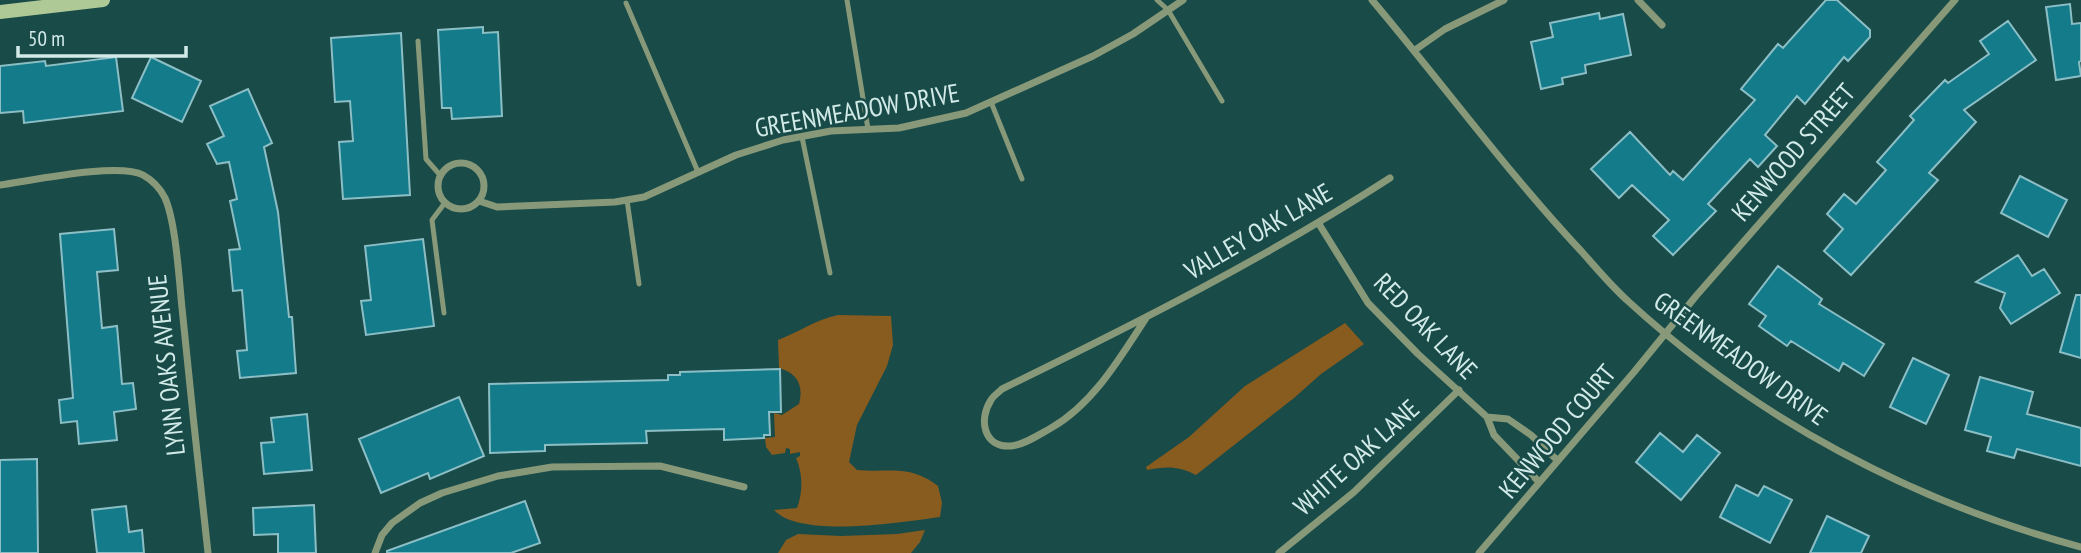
<svg xmlns="http://www.w3.org/2000/svg" width="2081" height="553" viewBox="0 0 2081 553" font-family="'PT Sans Narrow',sans-serif">
<rect width="100%" height="100%" fill="#194b48"/>
<path fill="#885b1f" d="M838,315L891,316L893,345L887,366L857,425L849,462L857,470C890,473 909,464 938,486L942,503L940,517C902,522 801,539 774,510L797,508C803,492 803,474 796,458L800,456V452L790,454V449L786,448L785,453L772,455L766,447L765,438L775,437L774,413L782,415L799,404C804,385 797,373 779,368L778,340C799,332 817,319 838,315Z
M1345,323L1364,344L1321,374L1294,398L1196,475C1179,466 1166,466 1147,470L1146,467L1189,437L1245,386Z
M925,530L920,542L911,553H778L786,540L798,534L841,536L897,534Z"/>
<path fill="#137b89" stroke="#8cbec6" stroke-width="2" d="M1826,0H1837L1870,30V37L1848,61L1844,57L1805,104L1797,96L1765,135L1777,146L1758,167L1750,159L1708,204L1716,211L1673,255L1653,236L1669,220L1632,185L1619,198L1591,169L1630,132L1670,175L1673,171L1683,180L1755,100L1741,89L1778,44L1783,48Z
M2070,4L2072,24L2081,23V61L2079,62L2081,76L2056,80L2046,7Z
M1599,13L1600,19L1623,14L1631,55L1585,65L1586,73L1562,78L1563,84L1541,89L1531,42L1553,37L1550,23Z
M2008,21L2036,60L1964,110L1976,122L1929,173L1938,180L1851,275L1824,251L1843,229L1827,214L1844,194L1856,204L1886,170L1877,162L1914,120L1910,116L1945,80L1948,83L1989,54L1980,41Z
M483,27V33L498,32L502,116L452,119L451,108H442L438,30Z
M401,33L410,195L343,199L339,142L353,141L350,101L335,102L331,38Z
M116,57L123,111L24,123L23,111L0,113V66L45,61L46,66Z
M151,57L201,81L182,122L132,98Z
M248,89L272,143L264,147L278,212L289,317H292L296,373L240,378L237,351L247,350L242,290L233,291L229,250L240,249L230,201L237,199L229,162L217,164L207,144L224,136L210,106Z
M2020,176L2067,200L2048,237L2001,213Z
M114,229L118,270L97,272L102,328L117,326L122,384L133,383L136,409L114,412L117,440L79,444L77,421L61,423L59,400L73,398L60,234Z
M423,239L434,326L366,335L361,301L371,300L365,246Z
M2018,255L2032,276L2044,269L2060,293L2011,324L2000,308L2005,293L1976,282Z
M1778,266L1822,299L1819,304L1884,344L1864,376L1843,363L1839,371L1791,341L1787,346L1759,326L1766,316L1749,304Z
M2076,295H2081V358L2060,352Z
M1913,358L1949,375L1926,424L1890,407Z
M780,369L781,412H769L770,435H764V438L724,440V429L646,431L647,443L545,445V451L490,453L489,384L668,380V375H680V372Z
M1980,377L2033,392L2027,414L2081,428V466L2017,449L2014,458L1987,451L1991,437L1965,430Z
M459,397L484,456L430,479L428,473L381,493L359,439Z
M307,414L312,470L264,474L261,443L274,442L271,418Z
M1660,433L1683,452L1697,435L1720,453L1681,500L1636,462Z
M37,459L38,553H0V460Z
M1736,485L1758,496L1764,486L1792,500L1770,543L1720,517Z
M525,501L540,543L511,553H387V551Z
M314,505L316,553H278V534L254,535L253,508Z
M126,506L129,532L142,530L144,553H97L92,510Z
M1827,516L1869,536L1861,553H1810Z"/>
<g fill="none" stroke-linecap="round" stroke-linejoin="round">
<path stroke="#889979" stroke-width="5" d="M847,0L868,129
M1157,0L1168,10L1222,101
M626,3L698,172
M418,41L426,159L440,175
M991,102L1022,179
M802,137L830,273
M627,200L639,284
M444,313L432,220L444,204"/>
<path stroke="#889979" stroke-width="7" d="M1372,0C1443,84 1507,172 1582,252C1597,269 1612,287 1629,302C1758,420 1913,502 2081,547
M1638,0L1662,25
M1415,50L1445,29L1504,0
M438 186a23 23 0 1 1 46 0a23 23 0 1 1-46 0Z
M0,185C30,181 118,162 143,175C152,180 160,188 165,198C176,223 179,279 182,308C190,390 199,471 208,553
M479,201L497,207L615,202L644,197L736,155L783,140L831,131L899,128L966,113L1093,56L1133,34L1183,0
M1319,224L1368,303L1418,354L1487,417L1494,435L1539,482
M1146,318C1120,358 1093,404 1051,428C1040,434 1024,445 1011,446C984,448 978,420 991,400C993,396 999,392 1002,389C1135,324 1266,258 1390,178
M1487,417L1508,419L1531,435L1557,460
M375,553L382,535L392,523L420,503L442,493L498,476L552,467L660,466L744,487
M1279,553L1354,492L1459,390
M1479,553L1634,372L1696,296L1955,0"/>
<path stroke="#afc996" stroke-width="14" d="M0,12L103,0"/>
</g>
<g text-anchor="middle" dominant-baseline="central" stroke-width="5" stroke-linejoin="round" paint-order="stroke">
<g font-size="26" fill="#d2ebe9" stroke="#194b48">
<text transform="translate(857 110) rotate(-10)">GREENMEADOW DRIVE</text>
<text transform="translate(1793 152) rotate(-49)">KENWOOD STREET</text>
<text transform="translate(1258 231) rotate(-30)">VALLEY OAK LANE</text>
<text transform="translate(1426 326) rotate(46)">RED OAK LANE</text>
<text transform="translate(1741 358) rotate(36)">GREENMEADOW DRIVE</text>
<text transform="translate(166 365) rotate(-96)">LYNN OAKS AVENUE</text>
<text transform="translate(1557 431) rotate(-50)">KENWOOD COURT</text>
<text transform="translate(1356 457) rotate(-42)">WHITE OAK LANE</text>
</g>
</g>
<path d="M18 46v10h168v-10" fill="none" stroke="#d2ebe9" stroke-width="3.5"/>
<text x="28" y="46" font-size="21" fill="#d2ebe9" stroke="#194b48" stroke-width="5" paint-order="stroke">50 m</text>
</svg>
